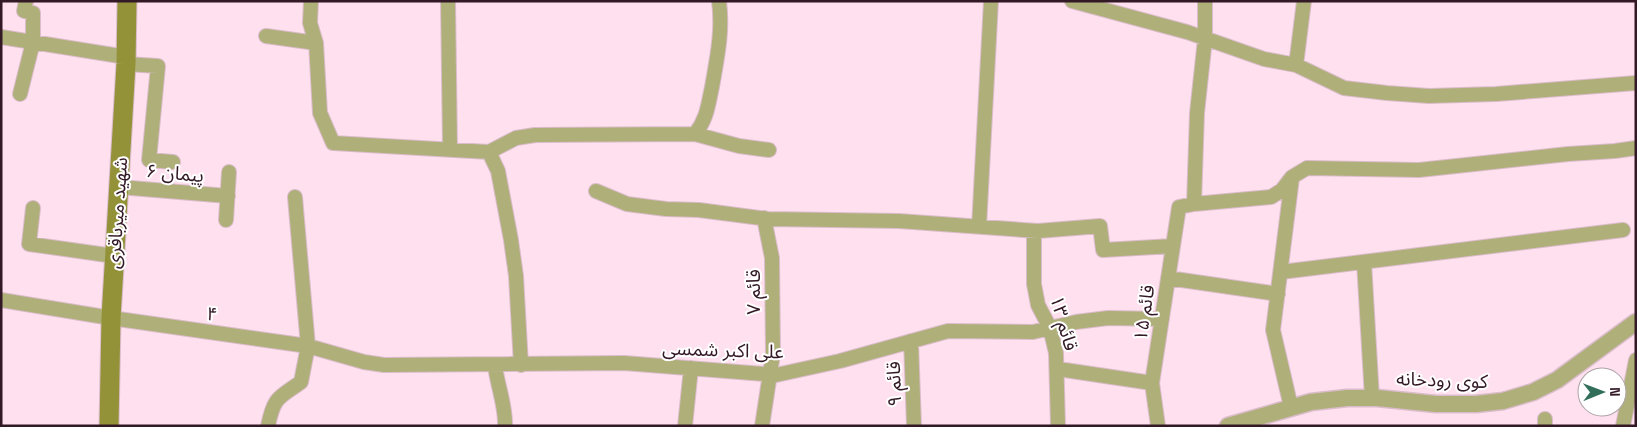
<svg xmlns="http://www.w3.org/2000/svg" width="1637" height="427" viewBox="0 0 1637 427" font-family="'Space Grotesk','Noto Sans Arabic',sans-serif">
<rect width="100%" height="100%" fill="#ffe0ee"/>
<g fill="none" stroke-linecap="round" stroke-linejoin="round">
<defs>
<path id="minor" d="M311,1L310,23L316,43L320,113L333,143L489,152L498,171L511,240L516,276L521,365
M448,1L450,149
M1072,1L1187,32L1264,59L1296,65L1344,88L1387,93L1429,96L1496,94L1636,83
M266,36L316,43
M1,37L126,57
M126,64L158,66L149,160L173,162
M1296,65L1304,1
M20,94L33,42V13L24,11L26,1
M695,134C707,119 708,105 712,87C717,58 723,31 719,1
M489,152L516,138L535,135L695,134L739,146L769,150
M119,187L228,196
M596,191L627,204L666,209L699,210L768,219L899,221L1038,231L1100,226L1103,250L1173,246
M1194,204L1197,113L1205,39V1
M33,208L29,244L114,256
M226,220L229,172
M979,227L991,1
M1034,231V284L1038,305L1050,328L1056,353L1058,426
M1364,262L1372,398
M1281,272L1623,230
M1168,278L1278,294
M1,300L111,318L308,346L364,362L384,365L624,363L776,375L840,361L948,331L1033,332L1076,322L1108,318L1162,319
M911,341L914,426
M495,365C497,385 506,406 505,426
M1058,369L1152,383
M1291,407L1273,330L1292,178
M1545,419V426
M268,426C274,396 279,398 301,382L308,346L295,197
M685,426L691,368
M762,426L773,354L772,258L764,218
M1158,426L1152,383L1179,207L1194,204L1271,197L1282,190L1292,177L1307,168L1419,170L1568,154L1615,151L1636,148
M1623,426L1636,360"/>
<path id="tertiary" d="M1228,426L1311,402L1347,398H1377L1436,404H1476L1503,401L1533,392L1557,380L1636,322"/>
<path id="secondary" d="M109,426L111,318L126,64L127,1"/>
</defs>
<use href="#minor" stroke="#dabcca" stroke-width="16"/>
<use href="#tertiary" stroke="#dabcca" stroke-width="19"/>
<use href="#secondary" stroke="#dabcca" stroke-width="21"/>
<use href="#minor" stroke="#afaf79" stroke-width="14"/>
<use href="#tertiary" stroke="#afaf79" stroke-width="16"/>
<use href="#secondary" stroke="#939239" stroke-width="19"/>
</g>
<g text-anchor="middle" dominant-baseline="central" stroke-width="4" stroke-linejoin="round" paint-order="stroke">
<g font-size="19" fill="#331926" stroke="#fff">
<text transform="translate(175 173) rotate(5)">پیمان ۶</text>
<text transform="translate(117 213) rotate(-86)">شهید میرباقری</text>
<text transform="translate(753 292) rotate(-90)">قائم ۷</text>
<text transform="translate(1144 313) rotate(-82)">قائم ۱۵</text>
<text transform="translate(212 314) rotate(8)">۴</text>
<text transform="translate(1064 323) rotate(74)">قائم ۱۳</text>
<text transform="translate(723 350) rotate(2)">علی اکبر شمسی</text>
<text transform="translate(1442 380) rotate(2)">کوی رودخانه</text>
<text transform="translate(894 384) rotate(-92)">قائم ۹</text>
</g>
</g>
<rect width="1637" height="427" fill="none" stroke="#331926" stroke-width="5"/>
<g transform="translate(1602 392) rotate(89)"><circle r="24" fill="#ffffff" stroke="#ada3a8"/>
<path d="M0-4L9 19L0 12L-9 19Z" fill="#326f5a"/>
<text y="-8" font-size="14" font-weight="bold" text-anchor="middle" fill="#331926">N</text>
</g>
</svg>
